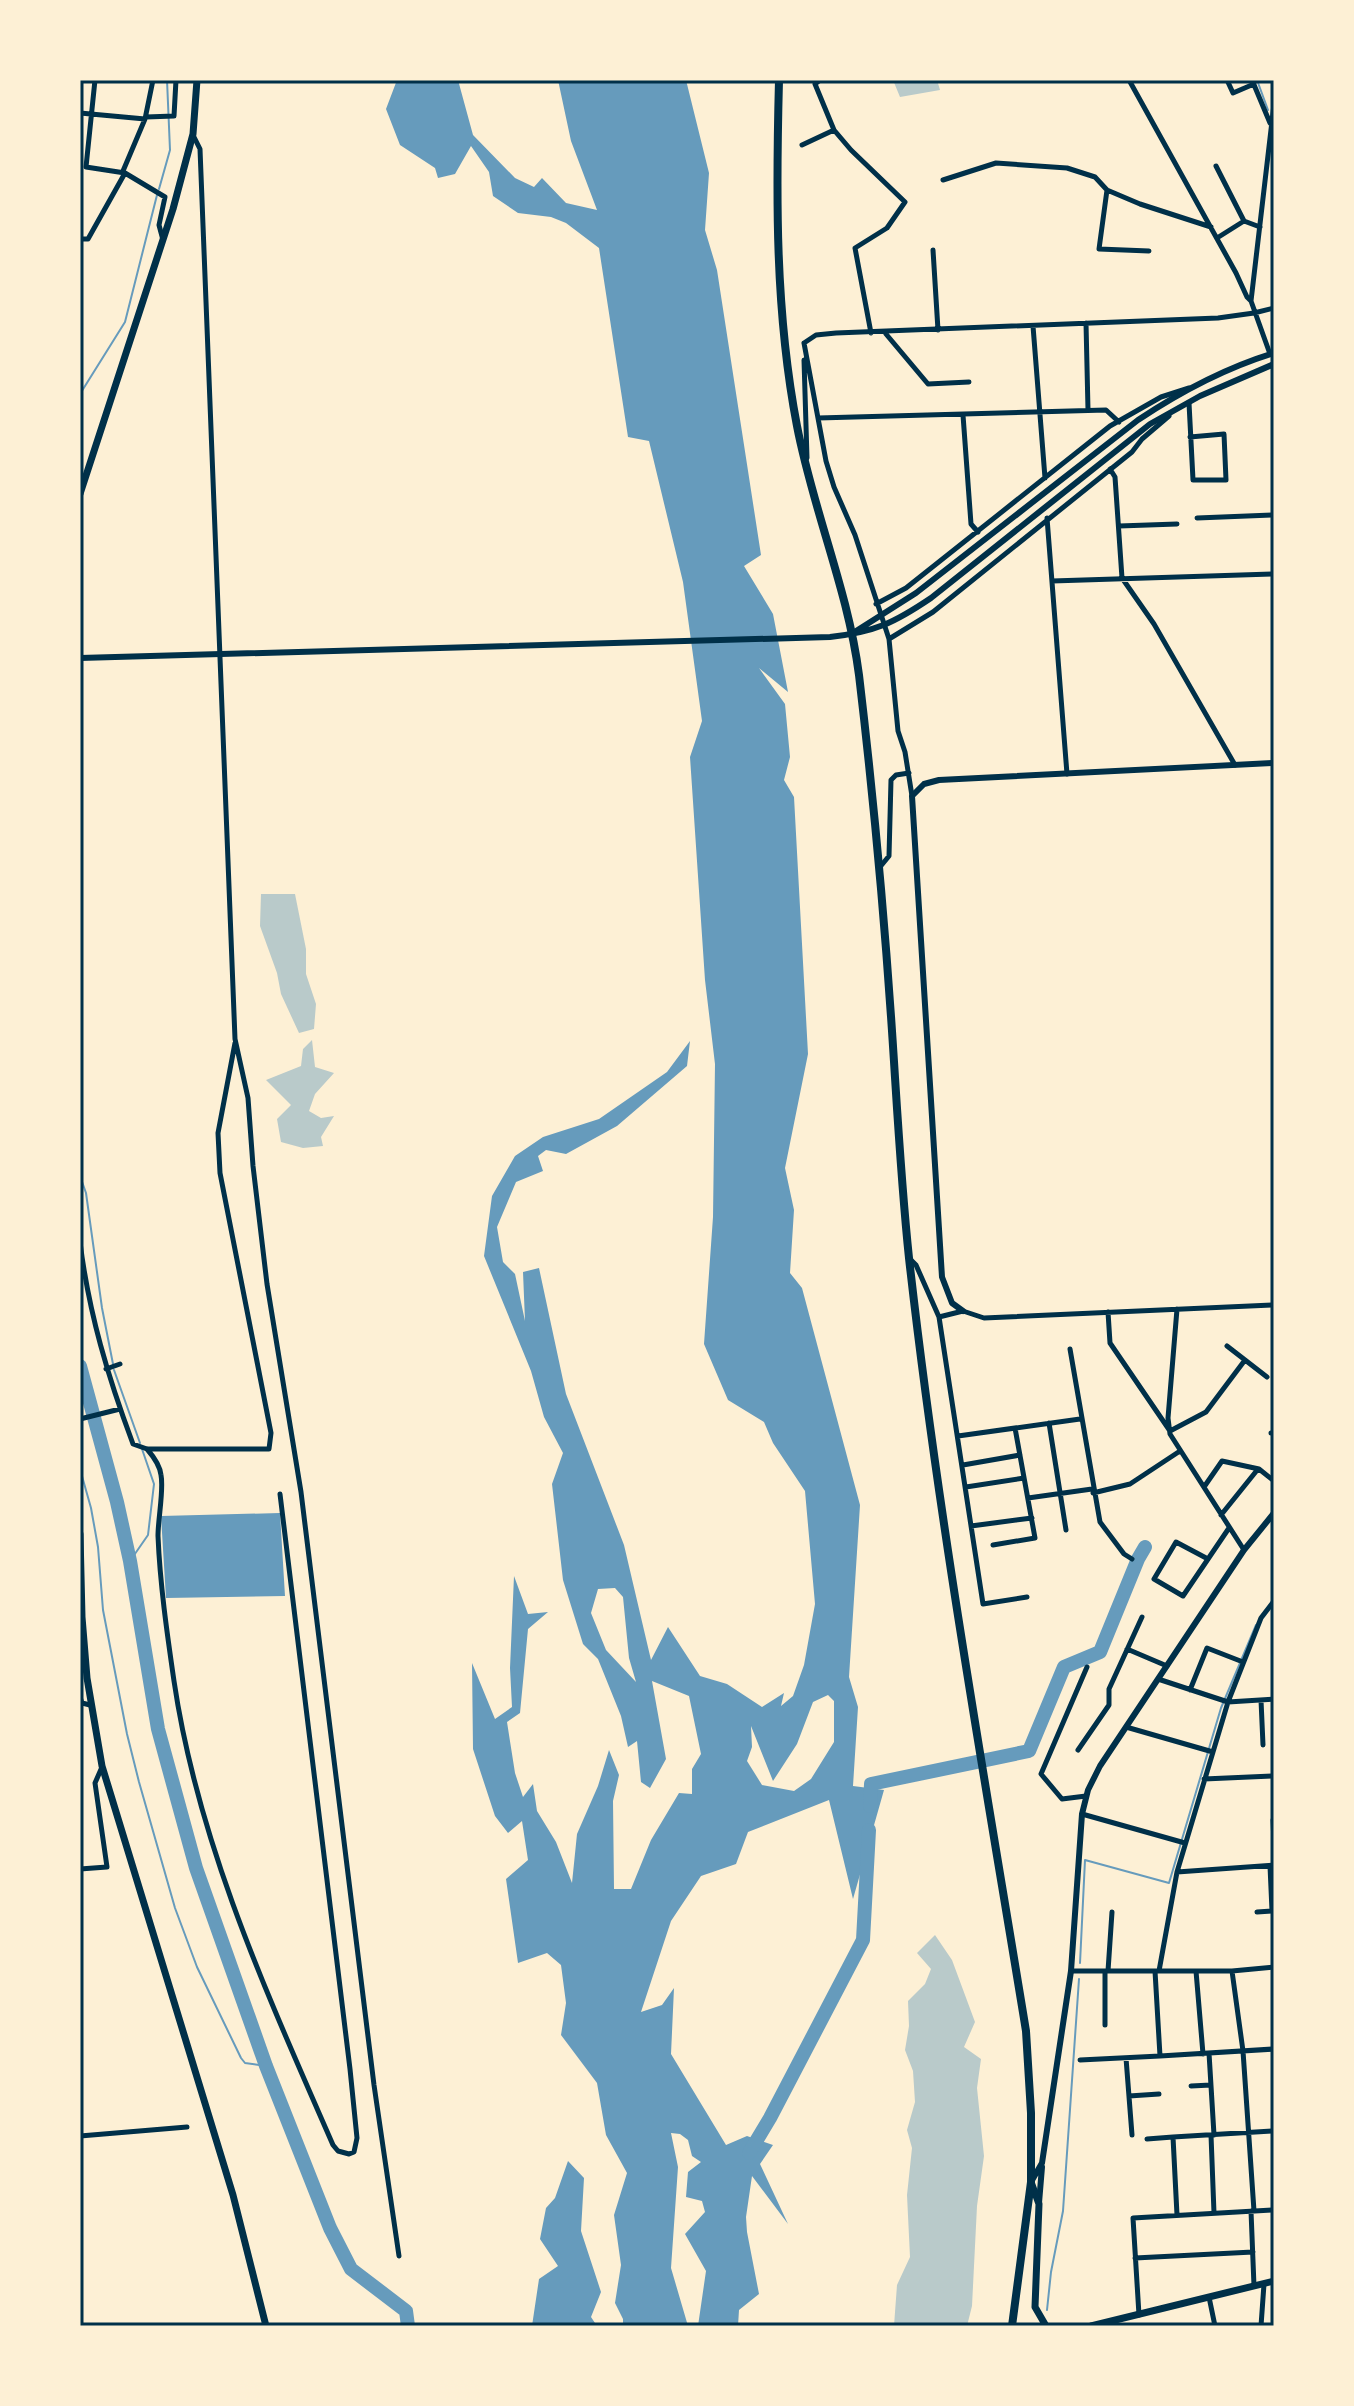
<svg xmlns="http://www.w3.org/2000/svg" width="1354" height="2406" viewBox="0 0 1354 2406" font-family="Commissioner,sans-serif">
<rect width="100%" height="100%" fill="#fdf0d5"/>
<path fill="#b9caca" d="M893,80H937L940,90L900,97Z
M261,894H295L306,949V974L316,1004L314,1029L299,1033L281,994L277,973L260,926Z
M312,1040L315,1067L334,1073L315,1094L309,1111L321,1118L334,1116L321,1137L323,1146L303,1148L281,1142L277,1119L291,1105L266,1080L301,1066L303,1049Z
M935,1935L952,1960L975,2022L964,2047L981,2059L977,2088L984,2156L977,2206L972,2306L967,2326H894L897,2285L910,2257L907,2195L912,2148L907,2130L915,2102L913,2071L905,2050L909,2026L908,2001L925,1984L931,1969L917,1953Z"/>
<path fill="#669bbc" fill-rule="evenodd" d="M397,80H458L473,135L515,178L534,187L542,178L566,203L597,210L571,141L558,80H686L709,173L705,230L717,270L761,555L744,566L773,614L788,692L759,668L785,704L790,757L784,780L794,797L808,1054L785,1168L794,1210L790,1273L802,1288L860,1505L849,1677L858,1707L853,1786L884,1790L853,1899L829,1800L748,1832L736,1864L701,1876L671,1921L641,2012L662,2005L674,1988L671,2054L726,2145L747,2136L773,2145L760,2164L788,2224L752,2176L746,2217L747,2232L759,2294L739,2310L738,2326H698L706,2271L685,2234L705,2212L702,2201L686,2197L688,2172L701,2162L692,2156L688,2140L680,2134L671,2133L678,2167L671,2268L688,2326H623V2319L615,2303L621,2265L614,2215L627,2173L606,2135L597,2083L561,2035L566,2003L561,1965L547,1953L518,1963L506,1879L528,1860L522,1821L508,1833L495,1816L473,1749L472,1663L495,1719L512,1707L510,1668L514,1576L528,1614L548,1612L528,1629L520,1713L507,1722L515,1773L523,1797L533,1784L537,1811L556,1842L572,1883L577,1834L598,1786L609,1750L619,1775L613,1801L614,1889H631L651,1840L679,1793L692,1794V1769L701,1754L689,1696L652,1681L666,1759L650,1788L641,1782L637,1741L628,1747L621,1716L598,1659L583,1644L563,1580L552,1484L563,1453L544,1417L531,1371L484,1256L492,1196L515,1156L543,1137L599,1119L667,1072L690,1041L687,1066L617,1126L566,1154L546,1150L538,1156L543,1171L516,1182L497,1227L503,1262L515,1274L525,1321L523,1272L539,1268L566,1394L624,1545L651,1660L668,1627L700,1676L727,1684L762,1707L784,1693L781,1706L793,1696L804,1665L815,1604L805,1491L773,1443L764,1422L728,1400L704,1344L713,1217L715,1064L705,980L690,757L702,721L683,582L649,441L628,437L599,248L566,223L551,217L518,213L493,196L489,172L471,146L455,174L438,178L435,168L400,145L386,109ZM615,1588L623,1597L629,1658L636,1682L606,1650L591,1613L598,1589ZM828,1695L834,1701V1742L811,1779L794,1791L762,1785L747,1761L752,1747L751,1726L773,1781L797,1744L813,1702Z
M280,1513L285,1596L166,1598L161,1516Z
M568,2161L584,2178L581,2231L601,2292L591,2317L597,2326H532L539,2279L558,2266L540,2239L546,2208L555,2198Z"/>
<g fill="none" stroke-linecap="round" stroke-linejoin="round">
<path stroke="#669bbc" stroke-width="2" d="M1257,80L1268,110
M159,189L170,150L167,80
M80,394L125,322L157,195
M80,1176L86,1193L102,1308L113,1364
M114,1370L140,1443
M80,1469L91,1508L98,1547L103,1610L127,1734L139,1782L175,1908L197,1967L241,2058L245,2063L266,2066
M130,1561L148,1535L154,1484L142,1449
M1080,1963L1085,1860L1169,1883L1221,1708L1256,1625
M1047,2310L1051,2272L1063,2211L1079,1979
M80,2320V2326"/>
<path stroke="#669bbc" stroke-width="14" d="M80,1366L117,1502L130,1561L158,1729L196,1868L266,2066L330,2228L351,2269L406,2311L408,2326
M870,1806L871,1784L1029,1751L1064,1667L1100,1652L1138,1559L1145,1547
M749,2153L770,2118L863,1940L869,1830"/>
<path stroke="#003049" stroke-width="5" d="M95,80L86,167L125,173
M820,80L815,84L834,130L851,150L905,202L887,228L855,248L871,333
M1129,80L1236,273L1247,297L1251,301
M1227,80L1233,93L1254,84
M1252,80L1270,123
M80,113L145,119L153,80
M146,117L174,116L176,80
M193,135L200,149L235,1039L248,1098L253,1166L267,1284L301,1492L374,2085L399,2256
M802,145L834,130
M1216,166L1244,221
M123,171L145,119
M943,180L996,163L1067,168L1095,177L1107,190L1140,204L1211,227
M1107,190L1099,249L1149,251
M1217,238L1244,221L1260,227
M80,239H88L125,173L165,197L159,225L163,240
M933,250L938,330
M1086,323L1088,410
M1033,326L1045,478
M886,334L928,384L969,382
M804,343L816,335L836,333L1218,318L1254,313L1274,308
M804,343L826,461L834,487L855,535L889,639L898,731L905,752L912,796
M1270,354L1251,301L1274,104
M804,360L807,458
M1189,403L1193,480H1226L1224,434L1190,437
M963,415L971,524L978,532
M818,418L1106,410L1119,422
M1110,469L1115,477L1122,578L1154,624L1235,765
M1047,518L1067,774
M1197,518L1274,515
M1119,526L1177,524
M1052,581L1274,574
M876,604L906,588L1110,426L1161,397L1189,388
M889,639L933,612L1132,452L1142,439L1169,416
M880,867L889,856L891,780L896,775L909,773
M80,1242C89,1314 108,1377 133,1444L147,1449H269L271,1433L220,1173L218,1133L235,1043
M909,1258L916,1265L939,1317L963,1311L984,1318L1274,1305
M1177,1309L1168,1418L1170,1434L1244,1550
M1108,1312L1110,1343L1170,1431L1206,1412L1245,1360
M939,1317L983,1604L1027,1597
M1227,1346L1267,1377
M1070,1349L1100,1522L1124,1554L1132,1559
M106,1369L120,1364
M80,1419L120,1409
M1049,1423L1066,1530
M1271,1433H1274
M958,1436L1080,1419
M147,1449C153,1456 160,1465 161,1475C164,1490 158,1518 158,1536C160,1584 167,1633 174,1681C198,1844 268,1996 333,2145L338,2151L349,2154L354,2152L357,2138L350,2069L280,1494
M963,1465L1020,1455
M966,1487L1024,1478
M1204,1487L1222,1461L1259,1469L1274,1481
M1093,1493L1130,1484L1180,1451
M1028,1498L1092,1489
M1221,1515L1258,1469
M971,1526L1032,1518
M993,1545L1035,1538L1015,1428
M1208,1559L1176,1542L1154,1579L1183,1596L1229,1528
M1127,1649L1167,1666
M1158,1679L1228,1702L1274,1699
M1190,1690L1207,1648L1243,1662
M80,1697L82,1703L90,1705
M1261,1700L1263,1745
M1126,1727L1213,1752
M1078,1750L1109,1705V1689L1142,1617
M1204,1779L1274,1776
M1086,1796L1062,1799L1041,1774L1087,1667
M1082,1814L1185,1843
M1273,1820L1274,1843
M80,1869L107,1867L95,1783L102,1767
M1177,1872L1274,1865
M1257,1912L1272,1911L1270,1866
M1071,1971H1232L1274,1967
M1105,1971V2025
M1108,1971L1112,1912
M1155,1971L1160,2056L1274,2049
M1159,1971L1177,1872L1228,1702L1261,1618L1274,1601
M1196,1971L1203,2054
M1232,1971L1243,2051L1254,2211
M1209,2053L1214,2135
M1126,2058L1132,2135
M1080,2060L1160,2056
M1191,2086L1211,2085
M1129,2096L1159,2094
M1211,2135L1214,2213
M80,2136L187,2127
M1147,2139L1173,2137
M1251,2211L1254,2286
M1177,2215L1173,2137L1274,2131
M1135,2258L1253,2252
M1209,2297L1215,2326
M1139,2315L1133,2218L1274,2210
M1261,2326L1264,2284"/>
<path stroke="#003049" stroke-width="6" d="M853,633L916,593L1138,420C1180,392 1225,368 1274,353
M80,658L830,637C875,632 894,623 931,598L1150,424L1200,396L1274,364
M963,1311L952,1303L942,1277L912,796L924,784L939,780L1274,763
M1031,2182L1042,2163L1071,1971L1082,1814L1088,1790L1100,1766L1244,1550L1274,1513
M1039,2203L1042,2167"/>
<path stroke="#003049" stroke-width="7" d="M80,494L173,209L193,134L197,80
M80,1534L82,1617L87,1678L102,1766L233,2195L266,2326
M1031,2182L1039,2204L1035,2307L1046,2326
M1091,2326L1274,2281"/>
<path stroke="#003049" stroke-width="8" d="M779,80C776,195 775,312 797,426C813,510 848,590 859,675C873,793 884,912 892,1031C897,1106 901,1182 909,1258C938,1517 984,1774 1026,2031L1031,2113V2182L1012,2326"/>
</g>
<rect width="1354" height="2406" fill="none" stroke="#fdf0d5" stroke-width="164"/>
<rect x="82" y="82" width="1190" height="2242" fill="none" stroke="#003049" stroke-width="3"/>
</svg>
